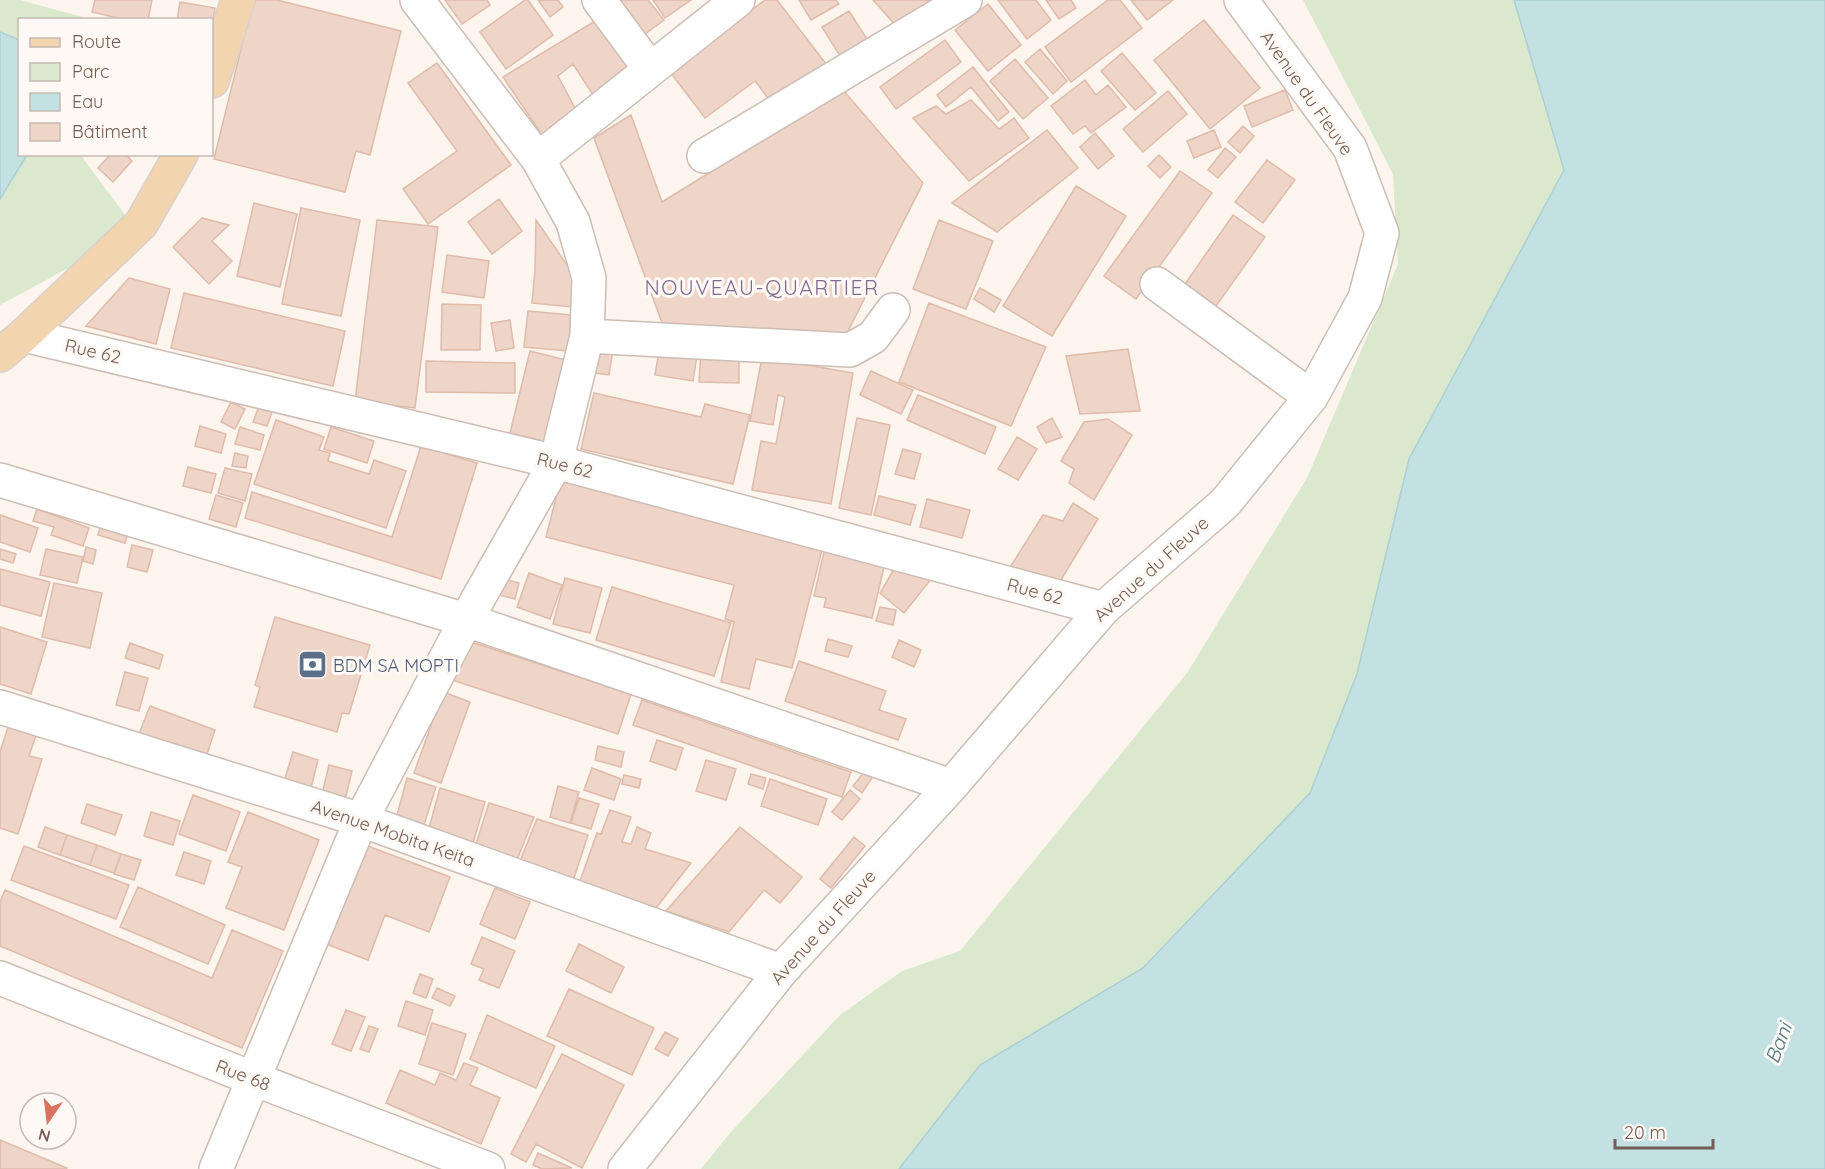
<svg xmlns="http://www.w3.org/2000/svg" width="1825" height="1169" viewBox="0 0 1825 1169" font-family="Quicksand,sans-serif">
<rect width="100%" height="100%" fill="#fbf5ee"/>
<path fill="#dae8cd" d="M0,0H20L90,19L20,20L19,40L0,32Z
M1303,0H1514L1564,170L1409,459L1357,674L1310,793L1143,968L980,1065L899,1169H701L730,1133L840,1015L902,971L960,951L1187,673L1307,478L1398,264L1393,174Z
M27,155H82V157L137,231L0,305V199Z"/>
<path fill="#c3e1e3" stroke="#abd0d4" stroke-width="1.5" d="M1514,0H1825V1169H899L980,1065L1143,968L1310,793L1357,674L1409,459L1564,170Z
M0,32L19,40L20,154L27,155L0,199Z"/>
<path fill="#eed5c8" stroke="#dfbbaa" stroke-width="1.5" d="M95,0H152L148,20H126L92,12Z
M253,0H277L401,31L370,155L356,151L345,192L214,159Z
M445,0H487L490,5L462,24Z
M525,0H528L553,35L506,69L480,32Z
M538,0H558L563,7L550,17Z
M613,0H648L664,20L641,37Z
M653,0H691L665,18Z
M765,0H777L827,65L774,106L755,81L705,118L670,72Z
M799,0H836L839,4L811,20Z
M873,0H930L898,28Z
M998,0H1036L1051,20L1027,39Z
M1046,0H1071L1076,8L1059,19Z
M1108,0H1120L1142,28L1071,82L1045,47Z
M1131,0H1173L1147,20Z
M180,2L215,8L212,26V20H177Z
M988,4L1021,45L988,71L955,30Z
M849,11L867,39L840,56L822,27Z
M600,18L636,72L593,95L573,64L558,76L576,110L542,135L503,77Z
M1204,20L1260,88L1210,129L1154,60Z
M945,40L961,62L896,109L880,87Z
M1040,49L1067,81L1053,94L1025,62Z
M1122,53L1156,93L1135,110L1101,71Z
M1015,59L1048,98L1023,119L990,81Z
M437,63L511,165L428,224L403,189L457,151L408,83Z
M973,67L1009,112L998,121L971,87L946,107L937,95Z
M1085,80L1096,95L1108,85L1126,107L1091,133L1085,126L1073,134L1051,106Z
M843,90L923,183L844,339L665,331L594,138L631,115L662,202Z
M1285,90L1293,110L1252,127L1244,106Z
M1168,91L1187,114L1143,152L1123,129Z
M971,100L999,129L1014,118L1029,138L969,181L913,118L936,106L946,114Z
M1243,126L1254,136L1240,153L1228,142Z
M1047,130L1078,168L997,232L952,203Z
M1214,130L1221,147L1194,158L1187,141Z
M1095,133L1114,156L1098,169L1080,147Z
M1225,148L1236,157L1218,178L1208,170Z
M111,154H125L132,161L113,182L98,168Z
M1159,155L1171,167L1160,178L1148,166Z
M1267,160L1295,180L1263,223L1235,202Z
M1180,171L1212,193L1136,299L1104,276Z
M1076,186L1126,216L1052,336L1003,306Z
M499,199L522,231L492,254L468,222Z
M254,203L297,214L280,287L237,276Z
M301,208L360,220L341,316L282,304Z
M1233,215L1265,237L1216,306L1185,284Z
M202,218L229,225L212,241L232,261L209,284L173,247Z
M377,220L438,227L415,408L355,401Z
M536,220L574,275L573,307L532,303L535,270Z
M939,220L993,241L966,309L913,289Z
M447,255L489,261L484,298L442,292Z
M129,278L170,289L156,344L86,326Z
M980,288L1001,300L994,312L974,299Z
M184,293L345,331L333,386L171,348Z
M929,303L1046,347L1011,426L899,382Z
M442,304L481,305L480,350H441Z
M528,311L571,315L568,351L524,347Z
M510,320L514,348L496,351L491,323Z
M592,347L613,350L609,375L588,372Z
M1128,349L1140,411L1080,414L1066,356Z
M530,351L574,362L554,444L510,433Z
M659,351L697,355L693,381L655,375Z
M701,352L739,353V383L699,382Z
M762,357L853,373L831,504L752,490L761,441L776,444L785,397L778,395L773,425L750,421Z
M426,361L515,363V393L426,392Z
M871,371L913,390L901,414L860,395Z
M594,393L701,417L705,404L750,415L733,484L581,449Z
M918,395L996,427L985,454L907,420Z
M231,402L245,409L235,429L221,422Z
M260,404L273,409L267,426L253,422Z
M857,418L890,425L871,515L839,508Z
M1052,418L1062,437L1046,443L1037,427Z
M1108,419L1132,435L1094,500L1069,483L1074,469L1061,461L1084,422Z
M276,420L324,437L319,450L330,453L328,461L369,474L374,460L406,471L386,528L254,484Z
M200,426L226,434L221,453L195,446Z
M240,427L264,435L260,450L235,444Z
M331,427L374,441L367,463L324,449Z
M1017,437L1037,449L1018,480L998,469Z
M421,446L477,463L441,579L245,518L252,492L392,537Z
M903,449L921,454L914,479L895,474Z
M235,453L248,456L246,468L232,466Z
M188,467L216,474L211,493L183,486Z
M225,468L252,474L245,501L218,493Z
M561,479L823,546L792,668L756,659L749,689L721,682L734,622L725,619L734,585L546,537Z
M216,495L243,503L236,527L209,519Z
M879,496L916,505L910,525L874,515Z
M927,499L970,510L962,538L920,527Z
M1073,503L1098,519L1059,583L1009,569L1043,515L1063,521Z
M37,509L89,528L83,546L51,535L54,527L33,521Z
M0,515L38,528L30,552L0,542Z
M103,517L130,525L125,543L98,535Z
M132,545L153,550L147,572L127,567Z
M86,547L96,550L93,564L83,561Z
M825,548L885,563L872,618L824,607L826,598L814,596Z
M0,549L16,554L13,563L0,559Z
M46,549L83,557L77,583L40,575Z
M898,562L932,578L904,613L880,593Z
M0,569L50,582L41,616L0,605Z
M529,573L562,585L550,619L517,607Z
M499,578L519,583L515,599L495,594Z
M565,578L602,588L590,633L553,624Z
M54,583L102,593L90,648L42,637Z
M612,587L731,623L714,676L596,640Z
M880,607L896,610L893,625L876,621Z
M275,617L370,645L349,714L342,713L337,732L254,707L260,687L255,685Z
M0,627L47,642L31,694L0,684Z
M459,638L631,694L618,734L446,678Z
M828,639L852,646L848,657L825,651Z
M899,640L921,650L914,667L892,657Z
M130,643L163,655L159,669L125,658Z
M799,661L886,691L879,710L906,719L898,740L785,701Z
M125,672L148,678L139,711L116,705Z
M443,692L470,702L441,783L414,773Z
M642,700L851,772L842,797L633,725Z
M150,706L215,730L206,757L139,734Z
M11,718L39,727L29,756L42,759L18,834L0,828V752Z
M657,740L683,748L676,770L650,761Z
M598,746L624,752L621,767L595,760Z
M293,752L318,760L310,792L283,785Z
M706,760L736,769L726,800L696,791Z
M329,765L352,771L344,804L321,798Z
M592,768L621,779L614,800L584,790Z
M864,772L872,778L862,793L853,786Z
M751,774L766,778L763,789L748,784Z
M624,775L641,779L639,788L622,784Z
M407,778L436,787L423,828L396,819Z
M770,779L827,799L818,825L761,806Z
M558,786L579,792L570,823L550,817Z
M440,788L485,802L473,843L429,828Z
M850,790L860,799L842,820L832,812Z
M193,795L240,812L226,851L179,834Z
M579,798L599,804L591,829L571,823Z
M489,803L534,817L517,860L475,847Z
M87,804L122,815L115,835L81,823Z
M610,810L631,817L622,842L631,844L637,827L651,833L645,849L691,863L656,908L580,881L597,833L601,834Z
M151,812L180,821L173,845L144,836Z
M248,812L319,840L284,930L226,908L242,867L228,862Z
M537,819L588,835L574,878L520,861Z
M45,827L67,835L60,855L38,847Z
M740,827L802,877L780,903L764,890L729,932L666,911Z
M67,835L97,845L90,865L60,855Z
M854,837L865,846L831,888L820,879Z
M360,843L450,877L429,932L385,915L368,960L321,942Z
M97,845L121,854L114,873L90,865Z
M24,846L129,885L116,919L11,880Z
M184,852L211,861L204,884L176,875Z
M121,854L141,860L134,880L114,874Z
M138,887L225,925L208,964L120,927Z
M495,888L530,902L515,939L480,924Z
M5,890L212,978L232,930L283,951L242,1048L0,946V902Z
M482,937L515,951L499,988L479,980L484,969L471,964Z
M579,944L624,967L611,993L566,971Z
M420,974L433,979L426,998L413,993Z
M437,988L455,996L450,1006L432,998Z
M569,989L654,1028L632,1075L547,1036Z
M406,1001L433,1010L425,1035L398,1026Z
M346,1010L365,1017L351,1051L332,1044Z
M487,1015L555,1046L536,1088L470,1059Z
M432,1023L466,1034L453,1075L419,1064Z
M369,1026L378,1029L369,1052L360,1049Z
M665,1032L678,1039L668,1056L655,1049Z
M562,1054L624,1085L582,1168L536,1144L526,1162L511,1154Z
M464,1063L478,1068L470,1085L500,1098L481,1144L386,1103L400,1070L435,1085L440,1073L456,1080Z
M0,1140L67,1168L66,1169H0Z
M538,1153L572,1168L542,1169L533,1165Z"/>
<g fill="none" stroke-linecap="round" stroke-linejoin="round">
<defs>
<path id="minor" d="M599,0L650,69
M704,156L965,0
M538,159L738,0
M1157,284L1311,397
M24,335L556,462L1103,609
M587,336L850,350L873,337L893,310
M0,480L466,620L951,786
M0,707L361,820L781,971
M0,978L254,1079L488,1169
M216,1169L361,820L466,620L556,462L587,336L589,278L573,222L538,159L417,0
M625,1169L781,971L951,786L1103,609L1225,503L1311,397L1365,298L1382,233L1350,148L1241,0"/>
<path id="major" d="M212,81L238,0
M0,355L24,335L141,224L181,154"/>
</defs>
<use href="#minor" stroke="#cdbdb4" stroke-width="36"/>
<use href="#major" stroke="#d8d1cf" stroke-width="36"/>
<use href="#minor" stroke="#fff" stroke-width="33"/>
<use href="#major" stroke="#f2d4ae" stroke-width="33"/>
</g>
<defs>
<symbol id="bank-square" viewBox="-11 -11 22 22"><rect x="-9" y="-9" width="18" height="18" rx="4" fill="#5c6f8a" stroke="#fef9f4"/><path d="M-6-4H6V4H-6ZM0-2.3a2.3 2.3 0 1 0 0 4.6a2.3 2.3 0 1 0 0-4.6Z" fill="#fff"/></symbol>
</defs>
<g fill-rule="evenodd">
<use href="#bank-square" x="296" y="648" width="33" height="33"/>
</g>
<g text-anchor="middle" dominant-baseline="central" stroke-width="6" stroke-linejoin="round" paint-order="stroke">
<g font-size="18" fill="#755c52" stroke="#fef9f4">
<text transform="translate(1307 93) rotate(55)">Avenue du Fleuve</text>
<text transform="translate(93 351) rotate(13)">Rue 62</text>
<text transform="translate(565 465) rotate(14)">Rue 62</text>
<text transform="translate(1151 569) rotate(-42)">Avenue du Fleuve</text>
<text transform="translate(1035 591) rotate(15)">Rue 62</text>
<text transform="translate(393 833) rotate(19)">Avenue Mobita Keita</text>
<text transform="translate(823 927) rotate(-48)">Avenue du Fleuve</text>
<text transform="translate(243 1075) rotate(21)">Rue 68</text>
</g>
<g font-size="18" fill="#4e5e75" stroke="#fef9f4" text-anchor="start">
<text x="333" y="665">BDM SA MOPTI</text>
</g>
<g font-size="20" font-style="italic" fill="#4a797f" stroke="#fef9f4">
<text transform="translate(1778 1043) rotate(-69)">Bani</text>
</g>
<g font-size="21" letter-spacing="1.5" fill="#816a8f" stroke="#fef9f4">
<text x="762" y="287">NOUVEAU-QUARTIER</text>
</g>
</g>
<rect x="18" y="18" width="195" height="138" fill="#fef9f4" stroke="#c7bab3" stroke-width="1.5"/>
<rect x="30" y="38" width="30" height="9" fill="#f2d4ae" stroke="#c7bab3" stroke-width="1.5"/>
<text x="72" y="48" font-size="18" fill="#755c52">Route</text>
<rect x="30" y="63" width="30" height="18" fill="#dae8cd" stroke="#c7bab3" stroke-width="1.5"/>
<text x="72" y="78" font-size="18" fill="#755c52">Parc</text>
<rect x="30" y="93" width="30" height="18" fill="#c3e1e3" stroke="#c7bab3" stroke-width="1.5"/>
<text x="72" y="108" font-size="18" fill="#755c52">Eau</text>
<rect x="30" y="123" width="30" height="18" fill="#eed5c8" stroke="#c7bab3" stroke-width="1.5"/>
<text x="72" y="138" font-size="18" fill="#755c52">Bâtiment</text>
<g transform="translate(48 1121) rotate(194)"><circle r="28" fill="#fef9f4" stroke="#c7bab3" stroke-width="1.5"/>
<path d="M0-4.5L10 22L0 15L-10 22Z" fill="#d77461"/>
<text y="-9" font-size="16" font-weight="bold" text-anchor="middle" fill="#755c52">N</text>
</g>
<path d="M1615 1139v9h98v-9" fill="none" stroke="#755c52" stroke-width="3"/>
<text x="1624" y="1139" font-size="18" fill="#755c52" stroke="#fef9f4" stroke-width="4.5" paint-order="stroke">20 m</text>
</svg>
